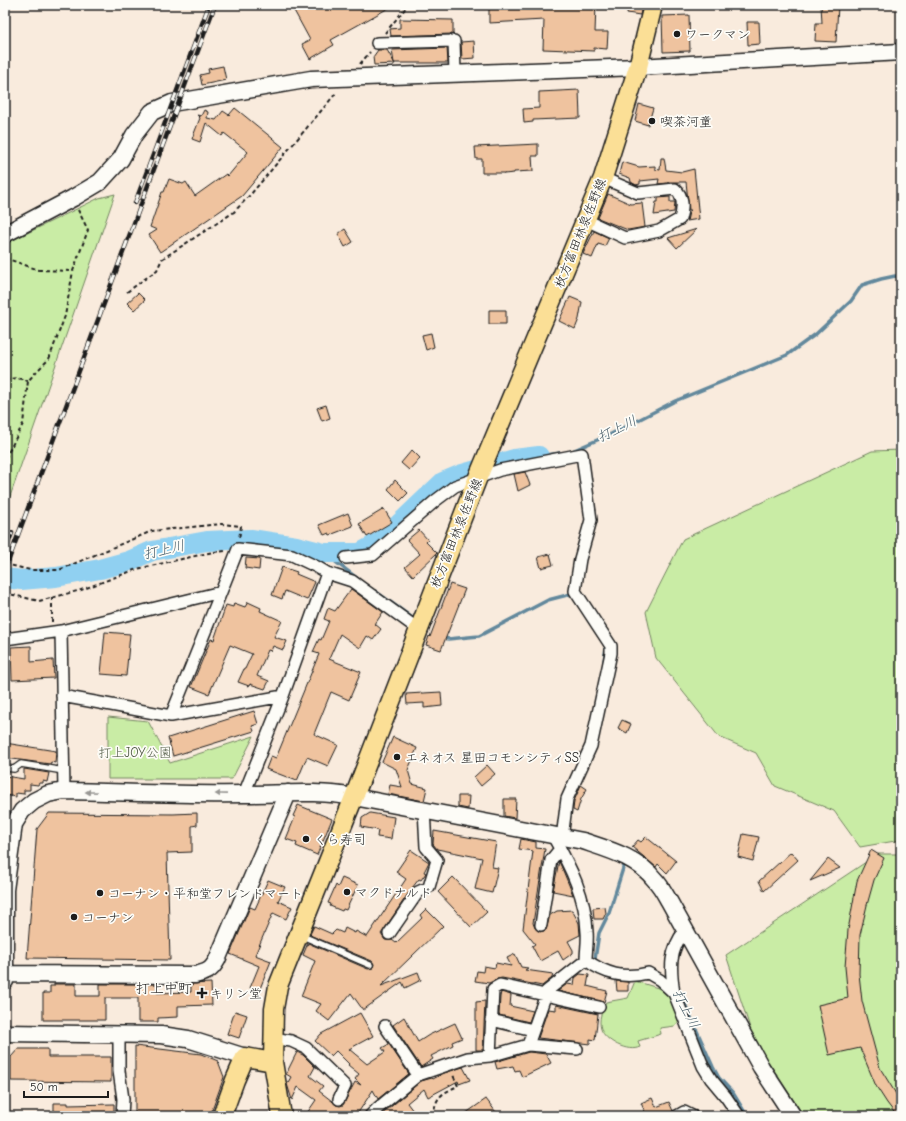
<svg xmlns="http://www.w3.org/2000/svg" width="906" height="1121" viewBox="0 0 906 1121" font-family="'Comic Neue','Klee One',sans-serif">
<rect width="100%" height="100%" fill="#f9ebdd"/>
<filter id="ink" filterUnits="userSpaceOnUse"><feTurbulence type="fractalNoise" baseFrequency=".025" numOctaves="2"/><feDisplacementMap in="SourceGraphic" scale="8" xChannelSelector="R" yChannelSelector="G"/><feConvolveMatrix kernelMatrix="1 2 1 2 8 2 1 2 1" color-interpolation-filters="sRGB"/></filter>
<g filter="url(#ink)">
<path fill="#c9eca5" stroke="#728460" d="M115,194L5,511V244L99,198Z
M901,450V840L860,847L834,811L775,786L756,753L719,737L656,658L646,612L683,539L872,451Z
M108,717L148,721L170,763L254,736L232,779H108Z
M878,854H901V1116H804L754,1040L726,955Z
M635,981L658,988L667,993L680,1020L675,1026L660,1028L661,1034L638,1041L640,1047C628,1053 605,1041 601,1029C598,1019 602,1011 606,1002L628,998Z"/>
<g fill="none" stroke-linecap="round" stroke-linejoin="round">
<path stroke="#62889c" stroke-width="3.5" d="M572,451L611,434L675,401L787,355L816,334L851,301L862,285L881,279L895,276L901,277
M539,456L560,453
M324,553L358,579
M375,591L411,617
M441,637L448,639L479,636L548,600L571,594L573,597
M604,661L606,647
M598,963L595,959L599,933L609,913L625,862
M677,990L680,993L713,1067L719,1078L733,1093L747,1116"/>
<path stroke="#90d0f1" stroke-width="20" d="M5,578L21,580L56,577L100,569L129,561L152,551L207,541L251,539L296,546L324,553H360L381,541L443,482L462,474L514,459L539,456"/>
</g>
<path fill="#efc39f" stroke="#1c1c1c" d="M291,5H394L331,40L334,45L310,59L302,44L310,40Z
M489,5H596L595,32H608L607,49L594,48V51L543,49L544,20L489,23Z
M628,5L642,7L640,15L627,13Z
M821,5H838L836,42L815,41L816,23H822Z
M689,15L690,51L663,52L662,16Z
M400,19L453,20V34L391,36L390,29L400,28Z
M747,22H759L760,44L748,45Z
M474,41L475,58L462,59L461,42Z
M447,48L448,63H394L392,50Z
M378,50H387L395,64L374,65L373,57Z
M223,66L226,80L202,85L200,75L209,73L208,69Z
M579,90L580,118L533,120V122L524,123L523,109L539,108V92Z
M639,104L653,108L648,125L635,121Z
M235,108L283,147L242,196L160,252L149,235L157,230L150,227L162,192H164L169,179L183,184L186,182L195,196L226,174L228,176L248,152L224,133L222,136L206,123L200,142L192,139L200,118L197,115L201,116L204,110L208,112L207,118L216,120L223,111L229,115Z
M538,144V156H532L533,171L514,172V173L504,174V173H482V159H476L475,147Z
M661,158H664L666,170L682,172L694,169L699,219L687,221L689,212L691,210H689L686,182H668V183L658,184L659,179L640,181V184L636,185L631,182L630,178L619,174L622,162L639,167L655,166V169L660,170Z
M608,194L631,204L642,203L645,227L628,230L598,218Z
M670,197V202H675L674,212L654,215L656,202H658V198Z
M345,229L353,242L345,247L338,234Z
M697,229L677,248L668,238Z
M594,231L609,238L605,246L598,244L592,258L583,254Z
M138,293L145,300L134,310L127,303Z
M570,297L582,302L579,319L575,329L559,321Z
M489,310H506V324H489Z
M431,333L434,347L426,350L422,335Z
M326,405L330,418L322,421L317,408Z
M412,450L420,458L409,470L401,463Z
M525,472L530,485L518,491L514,474Z
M395,480L408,493L400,501L388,489Z
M384,509L392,522L367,537L359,524Z
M348,513L353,526L330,535L329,533L324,535L319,525Z
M419,530L428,540L426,542L437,553L413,576L405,567L420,554L407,540Z
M550,554L553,565L541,568L538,557Z
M246,558L260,559L259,570L245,568Z
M282,567L297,572L296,574L315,582L307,600L285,591L282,599L272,595Z
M450,584L465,589L441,650L426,645L429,636L430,637Z
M351,589L383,612L375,624L381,629L373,640L367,636L360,648L340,634L329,659L361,672L349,700L331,692L314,734L338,745L328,766L307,757L297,781L266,769L271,756L276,758L319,654L313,652L319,639L321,640L329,621L324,619L328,608L335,611Z
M248,602L261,608L260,611L282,621L274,637L287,641L283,650L273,646L271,651L268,650L257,676L269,681L265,689L250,684L249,686L238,682L244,669H245L252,654L230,645L209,694L191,687L211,639L214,640L226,605L233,607L234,603L245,607Z
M105,632L130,634L126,676L101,674Z
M31,646V662L53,660L54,678L12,680L11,647Z
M441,692L442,706L424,708V703L407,704L406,694Z
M254,711L258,724L252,726L254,731L173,756L168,738Z
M622,720L631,724L627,733L618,728Z
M393,737L417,748L408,770L412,784L427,788L424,801L388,794L390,785L402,787L396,769L382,762Z
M5,743L56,751L55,763L51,762L50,764L5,758Z
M487,765L495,774L481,786L474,777Z
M24,769L49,773L47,782L43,781V783H39L38,785L30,784V790H24V794L16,793V797L5,795V776L24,779Z
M581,785L587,789L581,799L577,812L573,810L574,801Z
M458,796H469L468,809L458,807Z
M504,799H516L515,818L504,816Z
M298,805L332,819L317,855L296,846L297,843L286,839L295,817L293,816Z
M49,813L173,814L197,813V825L192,826V852L167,853L170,960L27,958L37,829Z
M370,813L394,817L391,839L377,837L378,830L361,827L362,818Z
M434,831L496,842L492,867L498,868L492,893L475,889L482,858L437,849L433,844Z
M743,834L759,837L753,861L738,857Z
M646,837L676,861L667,873L658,864L656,867L632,847L638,840L641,842Z
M521,839L536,842V848L545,849L533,923L535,928L540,932L546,930L550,915L557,911L572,910L579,923L580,935L568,941L573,950V953L563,960L558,951L540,961L532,946L535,944L523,929L533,851L519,849Z
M411,850L429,862L424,872L426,873L421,880L419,879L412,888L381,934L385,940H392L396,943L422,918L420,915L426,909L443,926L381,986L418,972L421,980L405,988L402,982L363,1010L351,993L329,1021L316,1011L321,1004L301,996L315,961L303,955L308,943L368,969L373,968L374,964L372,961L312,936L310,934L314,926L332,934L336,930L343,933L345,928L355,933L356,931L367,937L406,879L396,872Z
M871,850L884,858L874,880L867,905L860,935L859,974L862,1001L880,1068L901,1102V1116H897L887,1103L876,1086L860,1048L829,1055L818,1005L848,998L845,967L848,930L857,881Z
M791,852L798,860L764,891L759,881Z
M828,859L840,868L810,881Z
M559,861L569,885L573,895L553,891Z
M453,877L487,912L471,927L438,892Z
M342,878L358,885L346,910L343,909L342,911L330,906L331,904L328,903L336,885L338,887Z
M268,880L285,887L278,901L292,907L286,919L273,913L255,955L271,961L259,991L250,988L259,966L230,954L250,907L255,909Z
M605,907L606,913L603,919H594L593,908Z
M515,954L521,967L528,968L525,970L553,974L552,978L542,986L502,978L497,979L489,983L475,981L477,971L483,972L484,966L495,968L496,963L511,966L507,958Z
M580,974L589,975L587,986L607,991L604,1002L558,991L567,984L574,985L575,978Z
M616,981L628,982V991H617Z
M211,983L212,1005L178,1006V1017L158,1018V1022H138V998H105V1020H43V993H50V986H54V984H76V996H100V984H157V993L191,992V984Z
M501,992L511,995L510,1006L533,1011L529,1022L499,1015L500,997Z
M485,1001L483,1050H476V1002Z
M556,1005L598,1014L595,1040L590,1039V1044L538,1038L548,1009L556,1010Z
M235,1011L247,1015L239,1038L227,1034Z
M360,1013L373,1036L349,1049L367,1064L385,1052L382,1048L389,1044L409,1074L378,1099L373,1090L356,1116H305L316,1100L298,1087L292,1100L287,1084L291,1077L286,1074L297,1052L303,1055L315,1067L310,1076L323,1086L319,1091L332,1101L336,1105L340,1106L343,1105L355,1082L361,1085L355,1079L359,1074L348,1065L349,1064L336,1051L331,1056L315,1041L321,1034Z
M404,1017L418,1042L429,1035L455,1023L462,1038L452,1042L453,1045L431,1056L433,1059L421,1067L393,1025Z
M135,1046L201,1054L218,1061L224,1077L210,1116H135Z
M18,1049H48V1057H111V1082L11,1081V1057Z
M529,1052L546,1054L551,1063L522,1077L519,1070L515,1071L513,1066L497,1069L495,1062Z
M463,1067L470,1080L459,1084L458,1081L428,1097L424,1089L407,1103L417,1116H380L421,1081L432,1078L433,1079L444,1073Z
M652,1098L656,1107L669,1102L673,1111L670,1116H635L645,1112L641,1103Z
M486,1099L499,1116H462Z
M54,1103H68V1105L114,1104V1116H54Z"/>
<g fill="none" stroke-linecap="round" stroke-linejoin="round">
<defs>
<path id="lane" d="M5,768L14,769L21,764L64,771
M300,935L370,965"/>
<path id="street" d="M377,43L454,41L455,73
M586,220L625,238L659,231L680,219C683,209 684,196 675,189L638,193L603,178
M346,558L373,555L435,501L455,486L500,470L582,454L591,520L580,559L575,591L611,646V653L591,746L567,799L562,838
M221,592L171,716L283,696
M61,631L64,791
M5,639L61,631L221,592L238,549L292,555L317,567L327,573
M62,696L171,716
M244,794L283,696L327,573L352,581L418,629
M541,925L551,860L560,849
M389,934L418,892L429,887L437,860L426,847L424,809
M586,960C605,974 624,979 648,973L660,980L674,993L703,1066L711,1079L726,1097L739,1116
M674,993C670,968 669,951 685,930
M491,1020L533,1030
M385,1026L418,1075
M119,1035V1071L123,1099L122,1116
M273,1038L291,1041L306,1048L345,1086L339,1099
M528,1045L577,1049
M490,1056L493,989L500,985L599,1007
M370,1116L378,1108L418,1075L468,1058L490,1056L528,1045L547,991L586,960C586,951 588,941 587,932C586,897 570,866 553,836
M677,1116L684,1112L692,1116"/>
<path id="secondary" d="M5,234L73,198L100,182L121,159L134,135L152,112L172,103L311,79L638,67L901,52
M5,974V890L14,824L22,811L34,801L48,794L64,791C124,792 184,795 244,794C281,794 317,790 354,797L583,841C610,850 637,857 655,880C661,886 665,894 669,901L761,1067L793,1116
M5,981V974L195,975C207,972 211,971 217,960L288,793
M5,1033L161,1035L188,1039L245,1057"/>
<path id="primary" d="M222,1116L235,1080L245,1057L273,1062
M282,1116L273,1062L274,1009L278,986L354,797L478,477L603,178L638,67L653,5"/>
</defs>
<use href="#lane" stroke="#1c1c1c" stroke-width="8"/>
<use href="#street" stroke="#1c1c1c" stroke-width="14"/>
<use href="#secondary" stroke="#1c1c1c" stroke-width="19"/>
<use href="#primary" stroke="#1c1c1c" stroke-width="21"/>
<path stroke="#1c1c1c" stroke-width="2" stroke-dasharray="4 3" stroke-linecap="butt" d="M385,33L408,5
M360,64L370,52
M5,258L39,270L73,271
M127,292L157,270L162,259L234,212L251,194L337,92
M5,381C13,377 20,378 28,381
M5,493L7,486L6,457L23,424L28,381L36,372L49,359L65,316L73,271L88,230L78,210
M5,564L30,570H59L152,531L221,524L241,526L239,539
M5,593L39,601L81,590L137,569L213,552L226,551
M52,597V622
M433,1116C436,1097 440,1094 458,1086L453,1075"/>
<use href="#lane" stroke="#fdfcf7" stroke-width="5.5"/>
<use href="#street" stroke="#fdfcf7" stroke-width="11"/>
<use href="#secondary" stroke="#fdfcf7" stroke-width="16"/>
<use href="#primary" stroke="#fbdf96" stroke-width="18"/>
<defs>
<path id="rail" d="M135,203L209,5
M5,552L12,533
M5,570L215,5"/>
</defs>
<use href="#rail" stroke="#1c1c1c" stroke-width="4.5"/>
<use href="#rail" stroke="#fdfcf7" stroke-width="3" stroke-dasharray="9" stroke-linecap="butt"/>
</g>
<defs><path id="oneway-solid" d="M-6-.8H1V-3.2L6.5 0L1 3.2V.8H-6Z"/></defs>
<g fill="#989794">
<use href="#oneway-solid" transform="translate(91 792) rotate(-179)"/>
<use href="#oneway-solid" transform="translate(221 794) rotate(-179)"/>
</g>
</g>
<g fill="#1c1c1c" stroke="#fdfcf7" stroke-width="1.5">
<circle cx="677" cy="34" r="4"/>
<circle cx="652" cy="121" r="4"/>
<circle cx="397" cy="757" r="4"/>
<circle cx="306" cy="839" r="4"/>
<circle cx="347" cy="892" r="4"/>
<circle cx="100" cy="893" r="4"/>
<circle cx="74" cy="917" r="4"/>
<path d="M200 987h4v4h4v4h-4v4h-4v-4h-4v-4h4z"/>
</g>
<g text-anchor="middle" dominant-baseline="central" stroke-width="3.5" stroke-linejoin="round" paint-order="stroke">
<g font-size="13" fill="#1c1c1c" stroke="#fdfcf7" text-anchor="start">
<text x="685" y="34">ワークマン</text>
<text x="660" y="121">喫茶河童</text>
<text x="405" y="757">エネオス 星田コモンシティSS</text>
<text x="314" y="839">くら寿司</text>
<text x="355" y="892">マクドナルド</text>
<text x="108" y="893">コーナン・平和堂フレンドマート</text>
<text x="82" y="917">コーナン</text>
<text x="210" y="993">キリン堂</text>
</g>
<g font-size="13" fill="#1c1c1c" stroke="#fdfcf7">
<text transform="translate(580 233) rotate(-68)">枚方富田林泉佐野線</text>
<text transform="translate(456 533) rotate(-68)">枚方富田林泉佐野線</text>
</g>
<g font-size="13" fill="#505a45" stroke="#fdfcf7">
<text x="135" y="752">打上JOY公園</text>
</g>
<g font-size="14" font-style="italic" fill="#455b67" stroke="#fdfcf7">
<text transform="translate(617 429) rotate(-26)">打上川</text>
<text transform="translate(164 550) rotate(-13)">打上川</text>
<text transform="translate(686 1009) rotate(63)">打上川</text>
</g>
<g font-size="14" fill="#1c1c1c" stroke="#fdfcf7">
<text x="164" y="988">打上中町</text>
</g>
</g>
<rect width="906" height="1121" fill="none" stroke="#fdfcf7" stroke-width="20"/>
<rect x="10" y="10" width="886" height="1101" fill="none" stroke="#1c1c1c" stroke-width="1.5" filter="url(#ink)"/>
<path d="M24 1091v6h84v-6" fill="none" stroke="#1c1c1c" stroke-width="2"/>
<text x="30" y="1091" font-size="12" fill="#1c1c1c" stroke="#fdfcf7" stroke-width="3" paint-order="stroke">50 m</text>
</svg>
